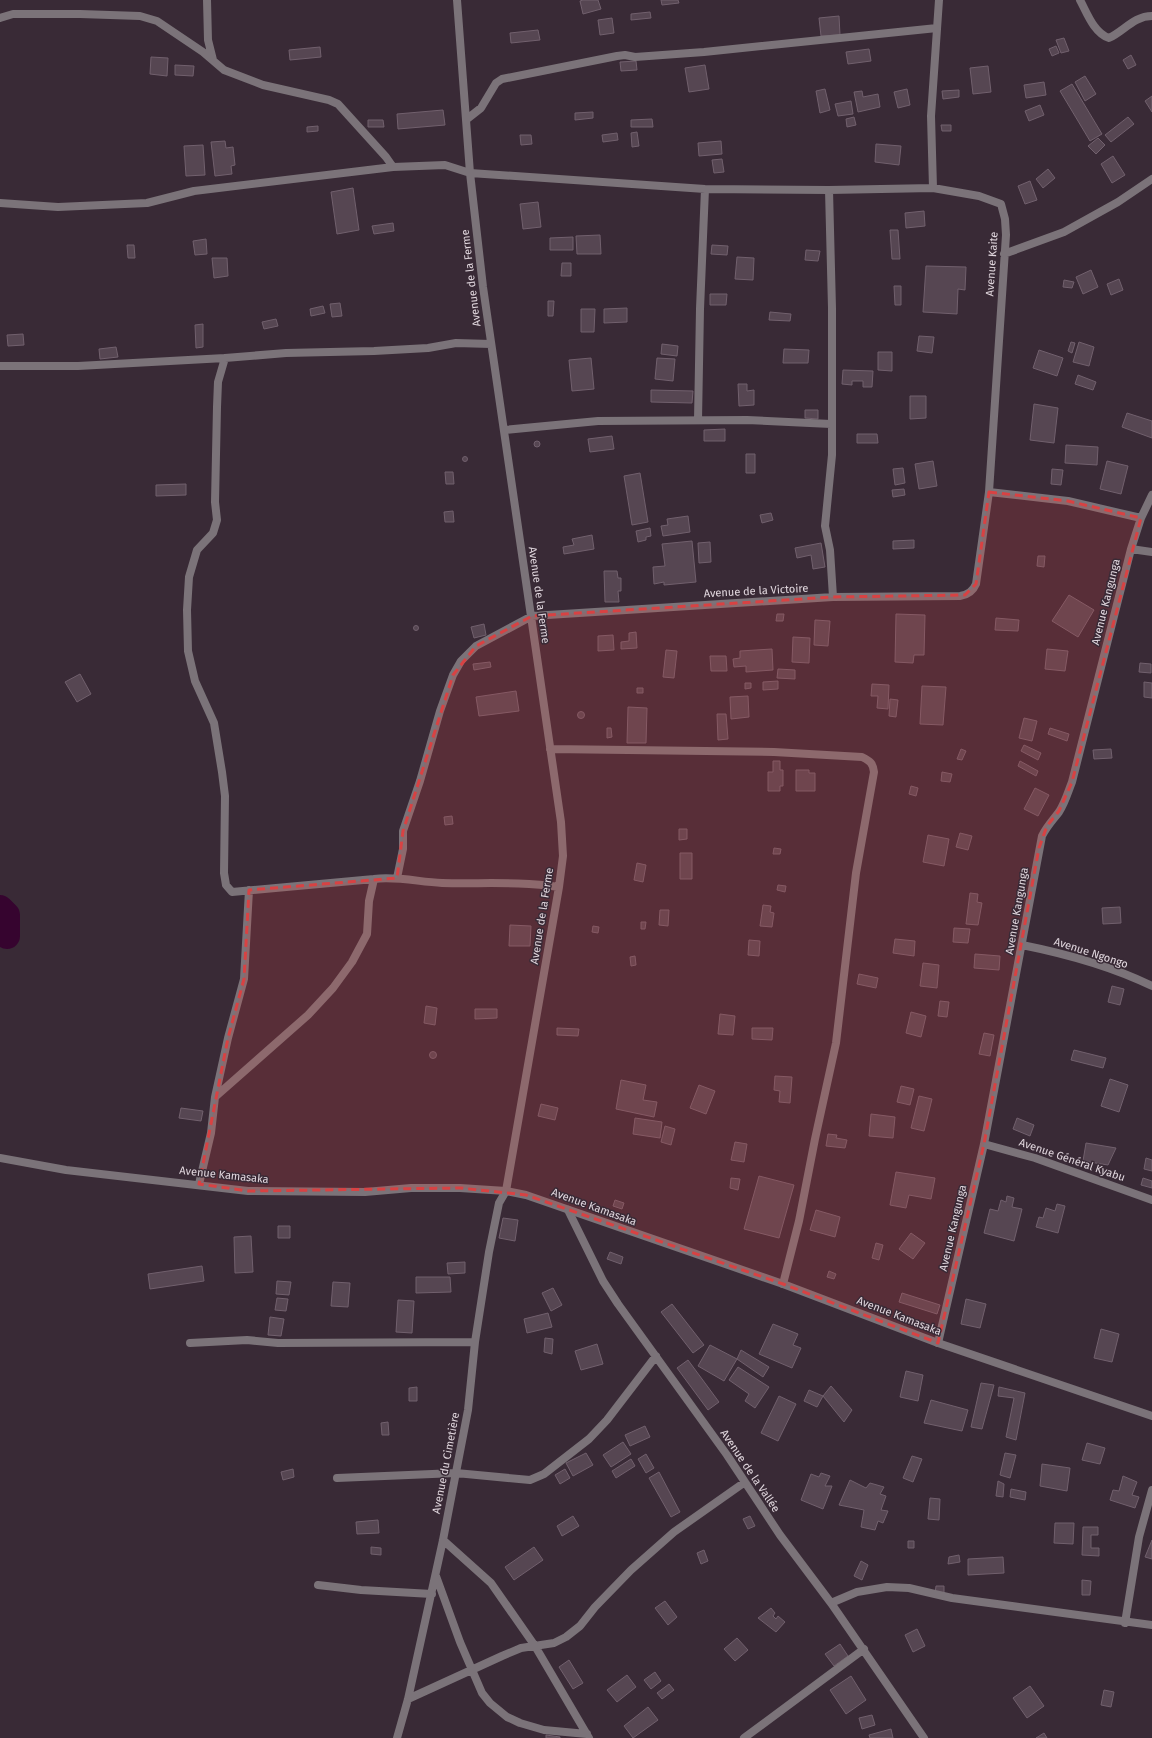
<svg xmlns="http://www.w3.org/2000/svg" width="1152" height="1738" viewBox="0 0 1152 1738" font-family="'Fira Sans',sans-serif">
<rect width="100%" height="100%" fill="#392a36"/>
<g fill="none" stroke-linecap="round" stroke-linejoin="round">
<path stroke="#36042f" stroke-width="26" d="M0,908L7,915V936"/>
</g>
<path fill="#564652" stroke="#71606d" d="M583,0H598L601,9L583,14L580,1Z
M661,0H678L679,3L662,5Z
M650,12L651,18L631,20V14Z
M839,16L840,35L821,36L819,18Z
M612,18L614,33L600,35L598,20Z
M538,30L540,40L511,43L510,33Z
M1064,38L1069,51L1061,53L1056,40Z
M1056,46L1059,53L1052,56L1049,49Z
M320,47L321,57L290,60L289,50Z
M869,49L871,61L848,64L846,52Z
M1131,55L1136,65L1128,69L1123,60Z
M151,57L168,58L167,76L150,74Z
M636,61L637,70L621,71L620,62Z
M175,65L194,66L193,76L175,75Z
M705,65L709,89L689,92L685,68Z
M988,66L991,92L973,94L970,68Z
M1085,76L1096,94L1085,101L1075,82Z
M1044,82L1046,95L1026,98L1024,85Z
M1072,84L1102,134L1090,141L1060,91Z
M825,89L830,110L820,113L816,91Z
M907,89L910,105L898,108L894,92Z
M959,90V97L943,99L942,91Z
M862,91L863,97L878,94L880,107L858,112L854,92Z
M1152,96V112L1145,101Z
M851,101L853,114L838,116L835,104Z
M1040,105L1044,115L1029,121L1025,111Z
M443,110L445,125L398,129L397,114Z
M593,112V118L575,120V113Z
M854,117L856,125L847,127L846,119Z
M1128,117L1134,124L1111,142L1105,135Z
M652,119L653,127H631V120Z
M368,120H383L384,127H368Z
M941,125H951V131H942Z
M318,126V131L307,132V127Z
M637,132L639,146L632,147L631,133Z
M617,133L618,140L603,142L602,135Z
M520,135H531L532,144L521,145Z
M1098,138L1105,145L1096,154L1088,146Z
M225,141L226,148L233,147L235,165L231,166L232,174L215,176L211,142Z
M721,141L722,154L699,156L698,143Z
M876,144L901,146L899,165L875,162Z
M203,145L205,175L186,176L184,146Z
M1113,156L1125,175L1112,183L1101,164Z
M722,159L724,172L714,173L712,160Z
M1048,169L1055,178L1043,188L1036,179Z
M1030,181L1037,200L1025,204L1018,186Z
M353,188L359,230L337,234L331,192Z
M538,202L541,227L523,229L520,204Z
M924,211L925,226L906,228L905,213Z
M393,223L394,231L374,234L372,226Z
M890,230H898L900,259H892Z
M600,235L601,254H577L576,236Z
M573,237V250H550V238Z
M206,239L207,254L195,255L193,241Z
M127,245H134L135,258H128Z
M712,245L728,246L727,255L711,254Z
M806,250L820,251L818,261L805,260Z
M737,257L754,258L753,280L735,279Z
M212,258H227L228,276L214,278Z
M562,263H571V276H561Z
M926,266L966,267L965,290L958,289L957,314L923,312Z
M1091,270L1098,287L1083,294L1076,277Z
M1119,279L1123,290L1111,295L1107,284Z
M1064,280L1074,282L1072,288L1063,287Z
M894,286H901V305H895Z
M710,294H727L726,305H710Z
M548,301H554L553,316H548Z
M340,303L342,316L332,317L330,304Z
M323,306L325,313L311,316L310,309Z
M627,308V322L604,323V309Z
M581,309H595L594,332H581Z
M770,312L791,314L790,321L769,320Z
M276,319L278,326L264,329L262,322Z
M203,324V347L196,348L195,325Z
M23,334L24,345L8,346L7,335Z
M919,336L934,337L932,353L917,351Z
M1071,342L1075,343L1072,353L1068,351Z
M1079,342L1094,347L1089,366L1073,362Z
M662,344L678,346L677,356L661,354Z
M116,347L118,357L100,359L99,349Z
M784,349L809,350L808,363H783Z
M1039,350L1063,358L1057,376L1033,368Z
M878,352H892V371L878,370Z
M591,358L594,389L572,391L569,360Z
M657,358L675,359L673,381L655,379Z
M843,370L873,371L872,387H863V381H852V385L842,384Z
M1078,375L1096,382L1093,390L1075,384Z
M738,384H747V391L754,390V405L739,406Z
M651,390L693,391L692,403L651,402Z
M910,396H926V418L910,419Z
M1034,404L1058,408L1054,443L1030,440Z
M805,410H818V419L805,418Z
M1127,413L1152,421V438L1122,427Z
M725,429V441H704V430Z
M857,434H877L878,443H857Z
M612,436L614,449L590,452L588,439Z
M534 444a3 3 0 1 1 6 0a3 3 0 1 1-6 0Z
M1066,445L1098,447L1097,465L1065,463Z
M746,454H755V473H746Z
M462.5 459a2.5 2.5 0 1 1 5 0a2.5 2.5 0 1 1-5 0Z
M933,461L937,486L919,489L915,464Z
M1107,461L1128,466L1121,494L1100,489Z
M903,468L905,483L895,485L893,469Z
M1052,469L1063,470L1061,485L1051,484Z
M445,472H453L454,484H446Z
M640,473L648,522L632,525L624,476Z
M186,484V495L156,496V485Z
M904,489L905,495L893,497L892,490Z
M453,511L454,522H445L444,512Z
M771,513L773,520L762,523L760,515Z
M688,516L690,532L663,536L661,526L668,525L667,519Z
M650,528L651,536L646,537V540L638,542L636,531Z
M592,535L594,549L564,554L563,547L574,545L572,539Z
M914,540V548L893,549V541Z
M692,541L696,582L664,585V582L654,584L653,567L665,566L662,544Z
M710,542L711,562L699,563L698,543Z
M821,543L825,567L813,569L811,555L797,558L795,548Z
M1038,556H1045L1044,567L1037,566Z
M604,571H617L618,578H621V591H618L619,602H605Z
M1069,595L1094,610L1078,637L1052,621Z
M777,614H784L783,621H776Z
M896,614L925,615L924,655H914L913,663L895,662Z
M996,618L1019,620L1018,631L995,630Z
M815,620L830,621L828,646L814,645Z
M484,624L486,635L474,638L471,627Z
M413.5 628a2.5 2.5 0 1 1 5 0a2.5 2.5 0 1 1-5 0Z
M636,632L637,648L621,649V642L629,641V633Z
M613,635L614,650L598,651V636Z
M793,637L810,638L809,663L792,662Z
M772,649L773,670L746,672V666L734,667L733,659L740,658V651Z
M1047,649L1068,651L1065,671L1045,669Z
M666,650L677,651L674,678L663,677Z
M710,656H726L727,671H711Z
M490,662L491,667L474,670L473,664Z
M1140,663L1151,664V673L1139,672Z
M778,669L795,670V679L777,678Z
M80,674L91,694L77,702L65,682Z
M778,681V689L763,690V682Z
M1144,682L1152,683V698L1144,697Z
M745,683H751V688L745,689Z
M872,684L889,685L888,709L877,708L878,696H871Z
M922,686L946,687L943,725L920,724Z
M637,688H643V693H637Z
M516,691L519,711L479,716L476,697Z
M748,696L749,717L731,719L730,697Z
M890,699L898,700L896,717L889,716Z
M628,707L647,708L646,743H627Z
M577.5 715a3.5 3.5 0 1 1 7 0a3.5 3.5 0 1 1-7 0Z
M717,714H726L728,739L718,740Z
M1024,718L1037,721L1032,741L1019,738Z
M607,728H611L612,737L607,738Z
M1050,728L1069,734L1067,741L1048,734Z
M1024,745L1041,753L1038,760L1021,751Z
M961,749L966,751L962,760L957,759Z
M1111,749L1112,758L1094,759L1093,750Z
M773,761H780V770H783V786H780V791H768V772H773Z
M1020,761L1038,771L1036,776L1018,766Z
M796,770H809V773H815V791H796Z
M942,772L952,774L950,782L941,781Z
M911,786L918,788L916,796L909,794Z
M1035,788L1049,795L1038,816L1024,809Z
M452,816L453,824L445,825L444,817Z
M679,829H687V839L679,840Z
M960,833L972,836L968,850L956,847Z
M928,835L949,839L944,866L923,862Z
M774,848L781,849L780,854H773Z
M680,853H692V879H680Z
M637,863L646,865L643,882L634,880Z
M778,885L786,886L785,892L777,890Z
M970,893L978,894L977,902L982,903L978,925L966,924Z
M763,905L771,906L770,912L774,913L772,927L760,926Z
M1120,907L1121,923L1103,924L1102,908Z
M660,910H669L668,926L659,925Z
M641,922H646L645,929H641Z
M510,925L531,926L530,946H509Z
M593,926L599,927L598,933L592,932Z
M954,928L970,929L968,943L953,942Z
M895,939L915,941L914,956L893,953Z
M749,940L760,941L759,956L748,955Z
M975,954L1000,956L999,970L974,968Z
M635,956L636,965L631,966L630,957Z
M923,963L939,965L937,988L920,986Z
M859,974L878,978L876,988L857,984Z
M1112,986L1124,989L1120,1005L1108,1002Z
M940,1001L949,1002L947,1017L938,1016Z
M426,1006L437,1008L435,1025L424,1023Z
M475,1009H497V1018L475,1019Z
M911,1012L926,1016L921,1037L906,1033Z
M720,1014L735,1016L733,1035L718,1034Z
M557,1028L579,1029L578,1036L557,1035Z
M752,1028H773L772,1040L752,1039Z
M984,1033L994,1035L990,1056L979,1054Z
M1074,1050L1106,1058L1103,1068L1071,1060Z
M429.5 1055a3.5 3.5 0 1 1 7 0a3.5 3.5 0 1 1-7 0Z
M775,1076L792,1077L790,1103L779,1102L780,1091L774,1090Z
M1110,1079L1128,1085L1119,1112L1101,1106Z
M621,1080L646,1085L643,1100L657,1102L654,1117L616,1109Z
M699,1085L715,1091L706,1114L690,1108Z
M901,1086L914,1089L910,1105L897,1102Z
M919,1096L932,1099L924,1131L911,1128Z
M541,1104L558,1108L555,1120L538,1116Z
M181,1108L203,1111L201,1121L179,1118Z
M871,1114L895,1117L893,1138L869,1136Z
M635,1118L662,1122L660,1138L633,1134Z
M1017,1118L1034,1125L1030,1136L1013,1129Z
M665,1126L675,1129L671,1145L661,1142Z
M828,1134L837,1135L836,1138L847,1140L845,1148L826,1146Z
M735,1142L747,1144L744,1162L731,1160Z
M1086,1143L1116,1148L1108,1165L1083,1161Z
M1146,1158L1152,1160V1171L1144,1169Z
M896,1172L935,1178L931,1199L909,1195L906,1208L890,1205Z
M759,1176L794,1185L779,1238L744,1229Z
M731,1178L740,1179L738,1190L730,1188Z
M1143,1178L1152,1181V1188L1141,1185Z
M1007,1196L1014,1198L1012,1207L1022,1209L1014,1241L984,1233L990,1209L998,1211L1001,1200L1006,1202Z
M615,1200L624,1203L622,1209L613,1206Z
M1057,1204L1065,1206L1058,1233L1036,1227L1039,1217L1043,1218L1046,1208L1055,1211Z
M816,1210L840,1217L835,1237L810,1230Z
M503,1218L518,1220L515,1241L499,1238Z
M278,1226H290V1238H278Z
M911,1233L925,1243L913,1259L899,1249Z
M251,1236L253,1272L235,1273L234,1237Z
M876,1243L883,1245L879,1260L872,1258Z
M610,1252L623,1257L621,1264L607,1259Z
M465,1262V1273L448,1274L447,1263Z
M202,1266L204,1281L150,1289L148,1274Z
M829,1271L836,1274L834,1279L827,1277Z
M416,1277H450L451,1292L416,1293Z
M277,1281L291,1282L289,1295L276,1294Z
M333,1282L350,1283L348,1307L331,1306Z
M553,1288L562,1305L551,1311L542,1293Z
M902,1293L940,1305L937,1314L899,1302Z
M277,1298L288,1299L286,1311L275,1310Z
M966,1299L986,1304L980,1328L961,1324Z
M398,1300L414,1301L412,1333L396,1332Z
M672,1304L704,1345L693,1353L661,1312Z
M548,1313L552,1327L527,1333L524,1319Z
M270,1317L284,1319L281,1336L268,1335Z
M773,1324L798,1334L793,1345L801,1348L792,1368L759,1354Z
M1101,1329L1119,1334L1112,1362L1094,1358Z
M545,1338L553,1339L552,1354L544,1352Z
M597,1344L603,1364L581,1370L575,1351Z
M710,1345L737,1359L724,1381L698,1366Z
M741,1350L769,1367L763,1377L737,1359Z
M688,1360L719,1402L708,1410L677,1368Z
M738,1367L769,1387L755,1408L745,1401L749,1394L729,1380Z
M906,1371L923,1375L918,1401L900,1397Z
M981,1383L994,1385L982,1429L971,1427Z
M831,1386L852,1410L844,1422L823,1396Z
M417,1387V1401H409V1388Z
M999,1387L1025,1393L1016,1440L1006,1437L1014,1398L998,1396Z
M809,1390L823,1396L817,1407L804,1401Z
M779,1396L796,1404L778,1441L761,1433Z
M931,1400L968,1410L962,1431L924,1423Z
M388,1422L389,1435H382L381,1423Z
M645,1426L650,1437L630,1446L625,1435Z
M623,1442L631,1454L611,1467L603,1455Z
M1087,1443L1105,1448L1100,1464L1082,1460Z
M586,1453L593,1465L573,1476L566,1463Z
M1005,1453L1016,1455L1010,1478L1000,1475Z
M646,1454L654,1468L646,1473L638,1459Z
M912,1456L922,1459L913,1482L903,1478Z
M631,1459L635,1466L616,1478L612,1471Z
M1042,1464L1070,1468L1067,1491L1040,1486Z
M293,1469L294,1477L283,1480L281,1472Z
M565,1469L570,1478L560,1484L555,1475Z
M659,1472L680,1512L671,1517L649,1478Z
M821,1473L830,1476L825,1486H832L823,1509L801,1500L811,1474L819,1477Z
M1123,1476L1137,1482L1132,1495L1139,1497L1135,1508L1110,1500L1113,1490L1119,1491Z
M850,1480L866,1488L870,1483L884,1487L880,1494L886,1496L881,1510L888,1511L883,1523L878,1521L875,1530L861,1527L864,1510L839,1505Z
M998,1481L1004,1484L1003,1497L996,1496Z
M1011,1489L1026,1492L1025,1500L1010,1497Z
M930,1498L940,1499L939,1520L928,1519Z
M573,1516L579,1526L562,1536L557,1526Z
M750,1516L755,1526L748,1529L743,1519Z
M378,1520L379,1533L357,1534L356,1522Z
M1055,1523H1074L1073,1544L1054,1543Z
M1083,1527H1098V1535H1091V1548H1099V1556L1082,1555Z
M1152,1540V1559L1145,1557Z
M908,1541H914V1548H908Z
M371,1547L381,1548V1555L371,1554Z
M534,1547L543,1560L514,1580L505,1567Z
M704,1550L708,1561L701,1564L697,1553Z
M959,1555L960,1562L948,1564L949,1557Z
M1003,1557L1004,1573L968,1575V1559Z
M861,1561L868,1565L862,1580L854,1576Z
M1082,1580L1091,1581L1090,1595H1082Z
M936,1586H944V1594H935Z
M665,1601L677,1617L668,1625L655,1608Z
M771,1608L775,1613L773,1616L776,1619L778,1616L785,1622L776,1632L758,1618Z
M917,1629L925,1646L913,1652L905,1635Z
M737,1638L748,1650L735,1661L724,1649Z
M840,1644L848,1656L834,1666L825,1654Z
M569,1660L583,1683L573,1689L559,1667Z
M655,1672L661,1681L651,1689L644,1680Z
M627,1675L636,1687L617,1702L607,1690Z
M851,1676L866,1700L846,1714L830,1690Z
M669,1684L674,1690L662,1699L657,1693Z
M1030,1686L1044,1706L1027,1718L1013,1698Z
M1104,1690L1114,1692L1111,1707L1101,1705Z
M648,1707L658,1720L633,1738L624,1726Z
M872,1715L875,1725L862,1729L859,1718Z
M891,1729L893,1738H870L869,1735Z
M1044,1733L1047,1738H1036Z
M546,1735L560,1737V1738H546Z"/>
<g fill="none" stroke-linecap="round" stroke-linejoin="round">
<path stroke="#7b7379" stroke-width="8" d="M207,0L208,40L213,60
M1080,0C1087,13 1094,33 1109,38C1124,31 1134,16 1152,16
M0,18L13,14H80L140,16L157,21L203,52L224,70L263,85L329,100L338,104L386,157L393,167L445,165L470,173L705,189L829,190L933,188L979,196L1001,204L1005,219L1006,235L989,492L976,584C973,591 968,595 960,596L833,597L532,616L476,646L461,661L453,675L440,711L420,781L403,831V849L397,878
M467,119L481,108L496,83L502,79L617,56L625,55L635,57L704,52L937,28
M933,188L931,116L939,0
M829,190L832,308V455L825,526L830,550L833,597
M0,203L58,207L147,203L194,191L393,167
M1004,254L1064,232L1118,202L1152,179
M225,358L218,382L217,407L215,502L217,520L213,533L197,550L189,577L187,610L188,651L195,681L214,723L222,772L225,796L224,873L226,885L232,892L374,879
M0,366H78L225,358L286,353L374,351L428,348L456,343L491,344
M698,420L700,309L705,189
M504,430L598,421L747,420L831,424
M989,492L1068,501L1141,518
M1131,549L1152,552
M550,749L774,752L862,757C870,761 873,763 874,772L856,873L836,1043L815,1139L799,1221L783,1284
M1022,945C1067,954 1111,966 1152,986
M215,1097L228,1038L244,979L249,890
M984,1144L1035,1158L1152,1200
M199,1184L211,1133L215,1097L308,1015L333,988L352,962L367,934L369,901L374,879C397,876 419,882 442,883C482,884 519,881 559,887
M568,1210L603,1281L618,1304L727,1455L780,1535L831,1603L924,1738
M190,1343L247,1340L278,1343L475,1342
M938,1343L984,1144L1042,836C1047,826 1053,820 1059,812C1065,803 1068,792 1072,782L1131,549L1141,518L1152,495
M337,1478L456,1473L530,1480L544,1474L589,1439L607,1420L656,1356
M443,1540L491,1583L535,1646L589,1738
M436,1576L460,1642L482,1693L490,1703L507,1717L520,1723L544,1730L587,1734
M318,1585L361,1590L432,1594
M831,1603L857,1592L887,1587L909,1588L952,1598L1152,1625
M1125,1623L1139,1537L1152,1490
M408,1699L502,1656L521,1648L554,1643L566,1637L580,1626L595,1607L631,1570L674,1532L745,1482
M397,1738L408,1699L443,1540L468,1410L475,1342L489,1252L499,1203L506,1191L559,887L563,856L561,822L483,287L470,173L457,0
M744,1738L864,1649"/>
<path stroke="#7b7379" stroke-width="8" d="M0,1158L66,1170L248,1191L365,1192L411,1188H460L506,1191L526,1195L783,1284L938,1343L1152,1416"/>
</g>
<path fill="#d84243" fill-opacity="0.2" stroke="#d84243" stroke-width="3" stroke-dasharray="8 5" stroke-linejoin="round" d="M989,492L1068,501L1141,518L1072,782L1059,811L1047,826L1039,848L984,1144L938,1343L783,1284L526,1195L460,1188L248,1191L199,1184L228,1038L244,979L249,890L397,878L403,831L453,675L476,646L532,616L833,597L965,595L976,584Z"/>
<g text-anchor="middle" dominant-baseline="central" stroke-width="3" stroke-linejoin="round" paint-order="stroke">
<g font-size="11" fill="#e1d7de" stroke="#392a36">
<text transform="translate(992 264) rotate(-86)">Avenue Kaite</text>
<text transform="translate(471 278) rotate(-97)">Avenue de la Ferme</text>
<text transform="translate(756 591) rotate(-3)">Avenue de la Victoire</text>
<text transform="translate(539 595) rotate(82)">Avenue de la Ferme</text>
<text transform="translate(1106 602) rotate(-76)">Avenue Kangunga</text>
<text transform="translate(1017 911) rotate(-80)">Avenue Kangunga</text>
<text transform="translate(542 916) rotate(-81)">Avenue de la Ferme</text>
<text transform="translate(1091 953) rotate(18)">Avenue Ngongo</text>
<text transform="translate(1072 1160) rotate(19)">Avenue Général Kyabu</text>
<text transform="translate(224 1175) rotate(6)">Avenue Kamasaka</text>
<text transform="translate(594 1207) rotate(20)">Avenue Kamasaka</text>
<text transform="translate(953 1228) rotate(-77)">Avenue Kangunga</text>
<text transform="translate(899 1316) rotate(21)">Avenue Kamasaka</text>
<text transform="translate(446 1463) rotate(-79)">Avenue du Cimetière</text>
<text transform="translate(750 1471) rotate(56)">Avenue de la Vallée</text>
</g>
</g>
</svg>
